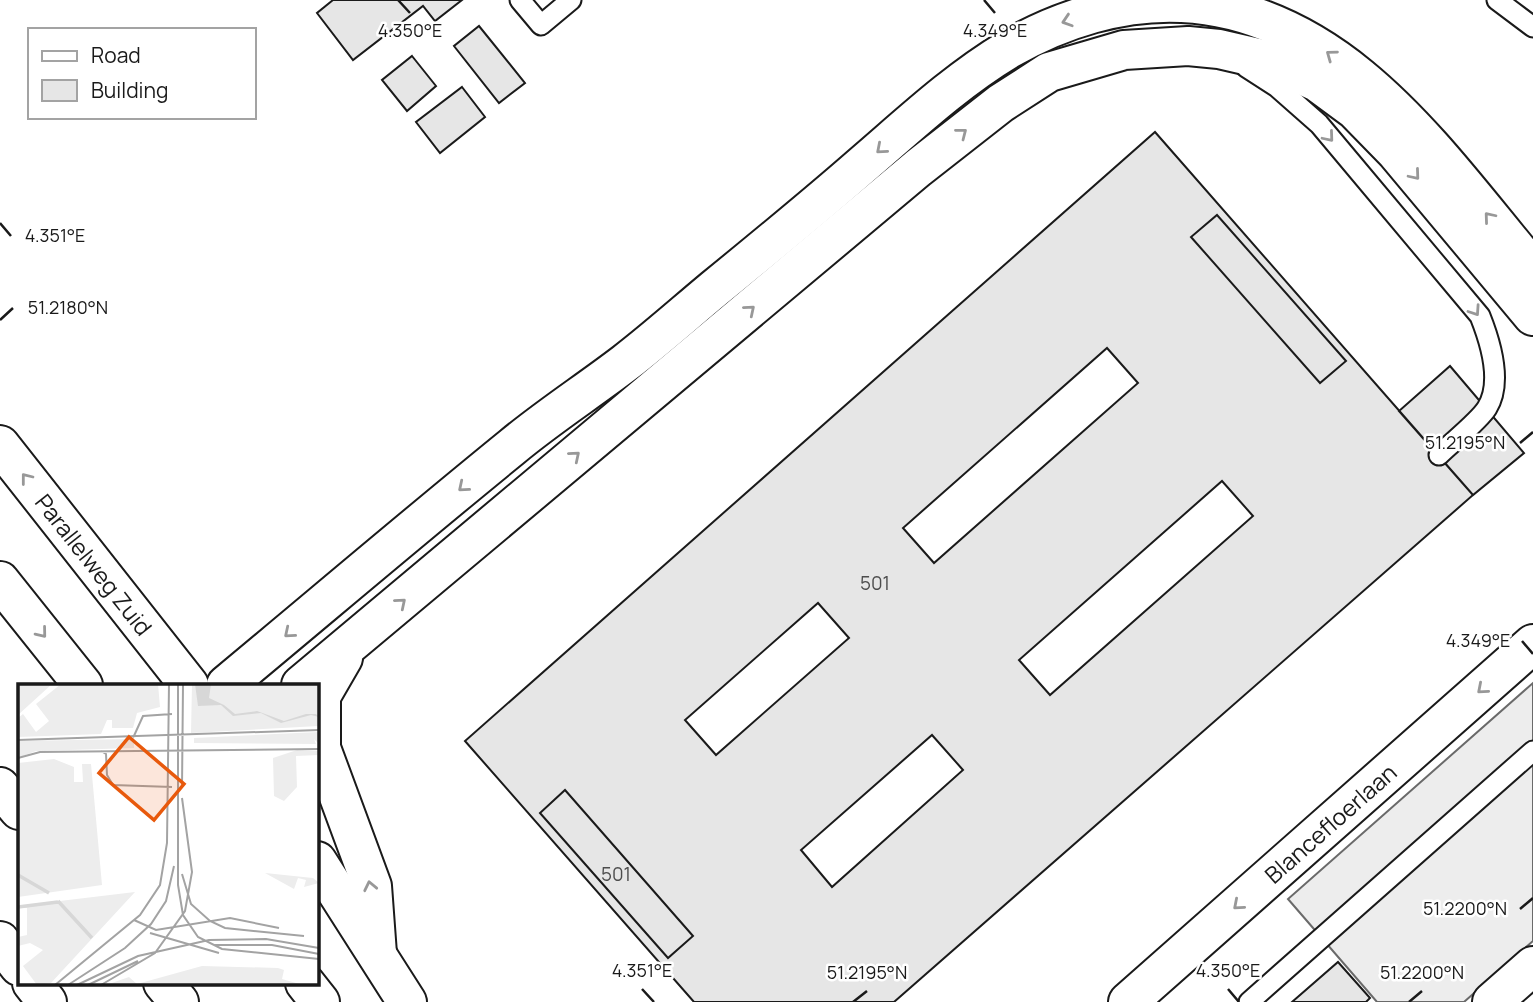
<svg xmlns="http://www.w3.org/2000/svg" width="1533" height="1002" viewBox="0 0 1533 1002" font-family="Manrope,sans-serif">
<rect width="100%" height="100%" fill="#fff"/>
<path fill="#ededed" stroke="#6a6a6a" stroke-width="2" d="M1533,683V941L1464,1002H1377L1288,899Z"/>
<path fill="#e6e6e6" stroke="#1a1a1a" stroke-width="2" fill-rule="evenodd" d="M333,0H462L435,21L423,6L353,60L317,13Z
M479,26L525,83L499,103L454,46Z
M412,56L436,86L407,111L382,80Z
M462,87L485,117L440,153L416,122Z
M1155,132L1473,495L894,1002H694L465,741ZM1217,215L1346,361L1320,383L1191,237ZM1107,348L1138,383L934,563L903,528ZM1222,481L1253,516L1050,695L1019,660ZM818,603L849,638L716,755L685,720ZM932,735L963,770L832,887L801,850ZM565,790L693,936L668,958L540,813Z
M1217,215L1346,361L1320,383L1191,237Z
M1450,366L1524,453L1473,495L1399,411Z
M565,790L693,936L668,958L540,813Z
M1338,962L1370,998L1366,1002H1292Z"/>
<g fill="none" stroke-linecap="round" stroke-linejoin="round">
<defs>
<path id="service" d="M520,0L541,25L571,0
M1497,0L1533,27
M1246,67L1277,87L1319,124L1480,316C1490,341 1503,382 1487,408C1479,421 1451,443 1439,455
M1249,1002L1533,751"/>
<g id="secondary">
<path d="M343,658L321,696V748L372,886L377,954"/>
<path d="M226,685C321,606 416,525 512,447C548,417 587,392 625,363C655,340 684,314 714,289C763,249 812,209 860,167C908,126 954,82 1009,49C1061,19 1122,0 1182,3C1344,11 1439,158 1533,269"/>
<path d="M301,685L918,168L1001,103L1049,72L1124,50L1188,46L1219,49L1271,61L1317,82L1355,110L1396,152L1533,316"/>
<path id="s1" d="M1128,1002L1533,644"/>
<path d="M1492,1002L1533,966"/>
</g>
<g id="trunk">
<path id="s2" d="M0,445L189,685"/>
<path d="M0,581L83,685"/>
<path d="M317,861L407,1002"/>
<path d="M305,983L320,1002"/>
</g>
<path id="motorway" d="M0,787L19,810
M0,941L19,966
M32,983L47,1002
M163,983L179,1002"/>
</defs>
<use href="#service" stroke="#1a1a1a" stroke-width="23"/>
<use href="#secondary" stroke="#1a1a1a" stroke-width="42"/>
<use href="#trunk" stroke="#1a1a1a" stroke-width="42"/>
<use href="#motorway" stroke="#1a1a1a" stroke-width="42"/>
<use href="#service" stroke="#fff" stroke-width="19"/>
<use href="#secondary" stroke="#fff" stroke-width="38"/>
<use href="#trunk" stroke="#fff" stroke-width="38"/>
<use href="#motorway" stroke="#fff" stroke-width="38"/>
</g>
<defs><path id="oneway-chevron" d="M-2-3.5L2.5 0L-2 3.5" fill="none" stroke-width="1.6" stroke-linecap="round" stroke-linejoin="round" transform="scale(1.75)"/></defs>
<g stroke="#989898">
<use href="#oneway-chevron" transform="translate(1067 21) rotate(162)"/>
<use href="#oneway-chevron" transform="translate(1331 55) rotate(-144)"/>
<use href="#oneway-chevron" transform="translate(962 133) rotate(-38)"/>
<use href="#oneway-chevron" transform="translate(1329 137) rotate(50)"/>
<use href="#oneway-chevron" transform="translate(881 149) rotate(139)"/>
<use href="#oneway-chevron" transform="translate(1415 175) rotate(50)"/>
<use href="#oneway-chevron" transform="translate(1489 217) rotate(-130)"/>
<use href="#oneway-chevron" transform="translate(750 310) rotate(-40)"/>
<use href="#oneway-chevron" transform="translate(1475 311) rotate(56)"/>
<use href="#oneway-chevron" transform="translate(575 456) rotate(-40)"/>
<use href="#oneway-chevron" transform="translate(26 478) rotate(-128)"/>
<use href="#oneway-chevron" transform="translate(463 487) rotate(140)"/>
<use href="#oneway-chevron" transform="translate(401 603) rotate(-40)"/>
<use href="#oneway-chevron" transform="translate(42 633) rotate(51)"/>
<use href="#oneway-chevron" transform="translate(289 633) rotate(140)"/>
<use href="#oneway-chevron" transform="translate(1482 689) rotate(139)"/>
<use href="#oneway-chevron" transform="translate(370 886) rotate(-102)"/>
<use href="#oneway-chevron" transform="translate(1238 905) rotate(139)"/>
</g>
<path fill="none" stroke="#1a1a1a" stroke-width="2.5" d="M398,0L410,13M984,0L995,13M0,223L11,236M0,320L13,308M1520,443L1533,432M1522,641L1533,654M1520,909L1533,898M642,989L654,1002M1228,989L1239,1002M853,1002L867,991M1409,1002L1422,991"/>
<g text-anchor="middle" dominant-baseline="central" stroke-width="5" stroke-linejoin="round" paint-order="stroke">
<g font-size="19" fill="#4d4d4d">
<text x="875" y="583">501</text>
<text x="616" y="874">501</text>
</g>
<g font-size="23" fill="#1a1a1a" stroke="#fff">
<text stroke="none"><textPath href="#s2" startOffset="152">Parallelweg Zuid</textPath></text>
<text stroke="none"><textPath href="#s1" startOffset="270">Blancefloerlaan</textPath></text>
</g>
</g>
<g transform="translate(18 684)">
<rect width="301" height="301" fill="#fff"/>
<path d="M0,0H34L0,31ZM43,0H140L142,23L119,29L115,44H94V36H89L83,50L0,53V34L5,30L18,48L31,37L18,20ZM174,0H301V42L173,49ZM301,48V60L296,55L298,60L176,59V54ZM116,55V64L18,67L0,74V57ZM279,66L301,67V71L278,72L279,103L266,117L256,112L255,74ZM36,75L56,83V98H65L64,80H73L84,201L0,213V79ZM247,189L295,194L301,199L286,203L288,196L280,194L276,205ZM117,208L33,299L19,301L5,282L25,266L12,259L0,262V253L9,251V224L0,222ZM184,282L260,284L266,286L264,295L285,301H88L111,293L119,300Z" fill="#ededed"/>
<path d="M177,0H193L191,14L206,21L217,30L239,27L266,37L288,30H298L301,33L293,31L263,39L243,29L215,32L203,21L180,22Z" fill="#d7d7d7"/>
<path fill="none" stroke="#d7d7d7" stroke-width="3.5" d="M0,191L31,209M40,217L74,254M0,223L40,218"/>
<path fill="none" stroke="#a3a3a3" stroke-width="2" d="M160,0V201L165,231L180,253L204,265L301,275M115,54L125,32L154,30M0,56L301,46M83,67L88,70L89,91L95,101L154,103M0,74L22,68L301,65M164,104L165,1M164,190L173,220L192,237L207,244L286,252M116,236L138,246L212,234L261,244M132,249L201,269M196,261H254L301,270M37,301L122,231L142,201L149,159L151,0M50,301L107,264L133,240L148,217L156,182M59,301L120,272L191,256L248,255L301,264M70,301L120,277M83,301L137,269L167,227L174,188L164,114"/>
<path fill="#e8590c" fill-opacity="0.15" stroke="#e8590c" stroke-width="3.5" d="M111,53L166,100L136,136L81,89Z"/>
<rect width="301" height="301" fill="none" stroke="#1a1a1a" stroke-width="3.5"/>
</g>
<g font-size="18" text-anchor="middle" fill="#1a1a1a" stroke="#fff" stroke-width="5" stroke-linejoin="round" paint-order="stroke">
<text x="995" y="37">4.349°E</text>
<text x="410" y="37">4.350°E</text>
<text x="55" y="242">4.351°E</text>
<text x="68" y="314">51.2180°N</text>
<text x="1465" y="449">51.2195°N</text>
<text x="1478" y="647">4.349°E</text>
<text x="1465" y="915">51.2200°N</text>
<text x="642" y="977">4.351°E</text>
<text x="1228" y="977">4.350°E</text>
<text x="867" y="979">51.2195°N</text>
<text x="1422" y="979">51.2200°N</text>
</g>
<rect x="28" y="28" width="228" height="91" fill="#ffffff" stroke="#a3a3a3" stroke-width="2"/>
<rect x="42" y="51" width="35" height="10" fill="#ffffff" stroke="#a3a3a3" stroke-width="2"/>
<text x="91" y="63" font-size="21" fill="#1a1a1a">Road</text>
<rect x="42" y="80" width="35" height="21" fill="#e6e6e6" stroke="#a3a3a3" stroke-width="2"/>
<text x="91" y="98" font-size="21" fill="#1a1a1a">Building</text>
</svg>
